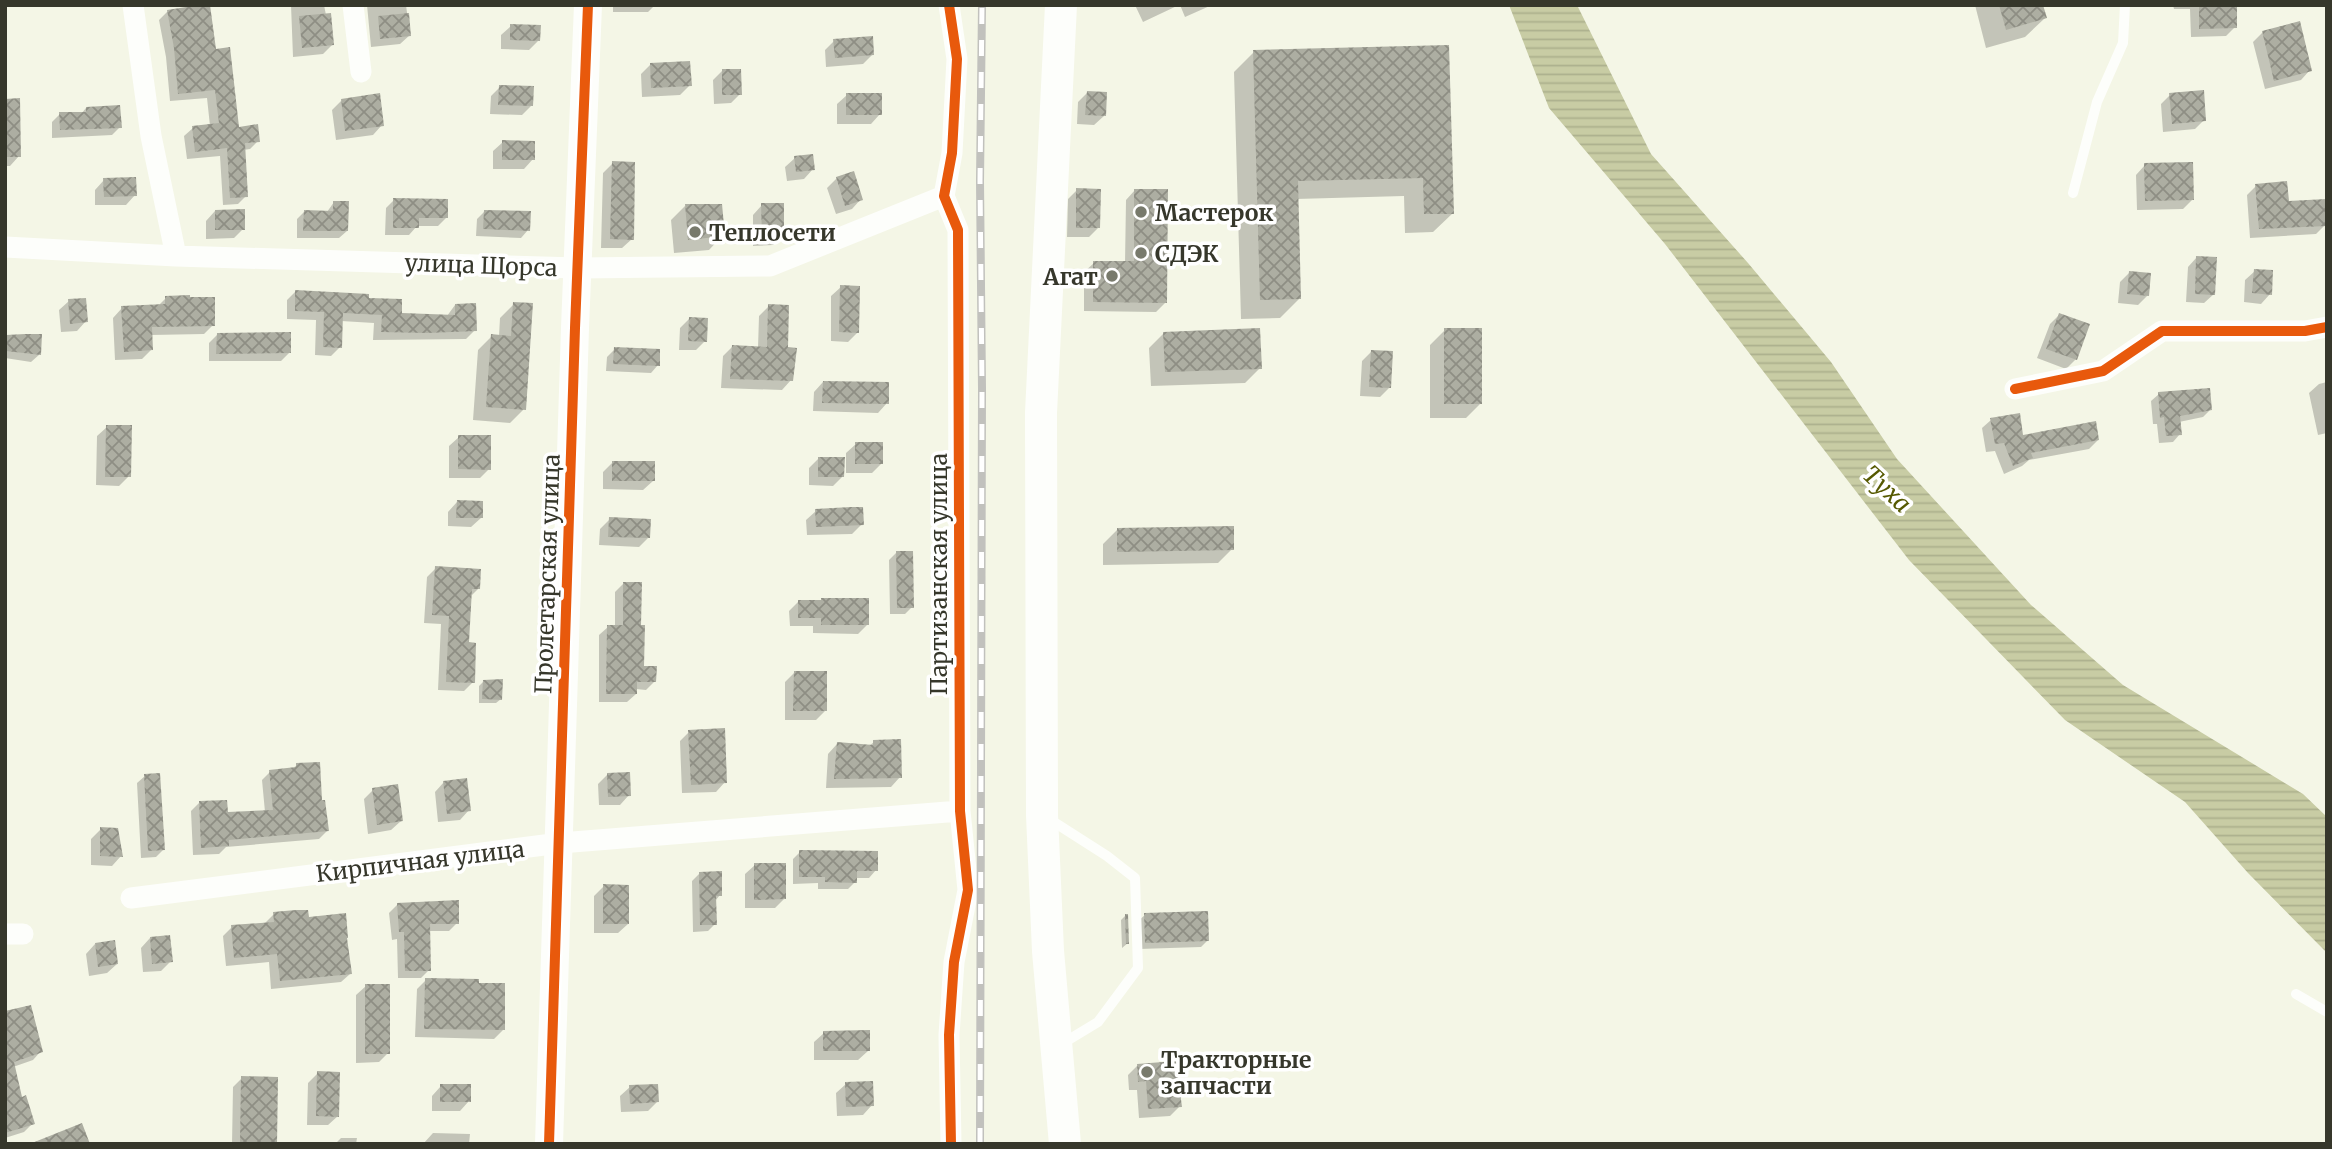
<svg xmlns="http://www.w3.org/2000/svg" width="2332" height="1149" viewBox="0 0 2332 1149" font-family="Merriweather,serif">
<defs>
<pattern id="water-rules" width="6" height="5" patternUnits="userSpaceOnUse" patternTransform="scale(1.75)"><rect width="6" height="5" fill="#c8cca4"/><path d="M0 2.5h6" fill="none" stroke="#acb08d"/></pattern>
<pattern id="building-cross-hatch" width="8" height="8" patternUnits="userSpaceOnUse" patternTransform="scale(1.75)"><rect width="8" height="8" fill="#adaea2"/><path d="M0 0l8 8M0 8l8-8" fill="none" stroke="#8e8e84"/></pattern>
</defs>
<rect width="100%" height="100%" fill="#f4f6e6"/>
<path fill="url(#water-rules)" d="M1509,5H1577L1651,154L1748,263L1831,362L1897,459L2031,605L2123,685L2303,794L2327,817V953L2248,873L2185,802L2065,720L1909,560L1665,244L1549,108Z"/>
<path fill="#0003" d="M291,5H324L332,45L323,54L293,57Z
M367,5H406L410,35L400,44L371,47Z
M613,5H655L648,12H613Z
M1135,5H1179L1143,22Z
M1180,5H1212L1185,17Z
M1975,5H2041L2045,18L2025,37L1986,48Z
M2173,5H2235V27L2226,36L2191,37L2190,9H2174Z
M168,11L215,51L238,128L258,141L250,149L243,150L246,196L238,204L223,205L220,156L187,159L184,136L193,128L210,126L207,98L170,101L166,57L159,20Z
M511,26L538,41L529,50L501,49V35Z
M2262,33L2310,70L2301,80L2265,89L2253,42Z
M834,41L873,54L863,64L826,67L825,50Z
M1448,47L1453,213L1433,232L1405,233L1404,196L1296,199L1299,299L1280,318L1241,319L1234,72L1254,52Z
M650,65L690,85L680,95L642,97L641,74Z
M722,71L740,94L731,103L714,104L713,80Z
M500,87L531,106L522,115L490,114L491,96Z
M1087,93L1104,116L1094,125L1077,124L1078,102Z
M847,95L880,114L871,124H837V104Z
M2170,95L2204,120L2195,129L2163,132L2161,104Z
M342,100L382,125L373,135L336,140L332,110Z
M86,108L120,127L112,135L52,138V122L60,114H81Z
M5,122L19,156L10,166H5Z
M503,142L533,159L524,169H493V151Z
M795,158L813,169L804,179L787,181L785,167Z
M613,163L632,239L622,248H601L603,173Z
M2145,165L2193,199L2183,209L2137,210L2136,175Z
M837,178L861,199L852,209L836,214L827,188Z
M104,180L135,195L126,205H95V190Z
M2256,186L2287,203L2325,225L2316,234L2250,238L2247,195Z
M1077,190L1099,227L1089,237H1067L1068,199Z
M1135,190L1166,302L1156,312L1084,311V272L1094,263H1125L1126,200Z
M394,200L446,218L438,226H417L409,235H385L386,208Z
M334,202L347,231L339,238H297V219L304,212H327Z
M762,205L783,236L773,245L753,246V215Z
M685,206L723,235L709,250L674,253L671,220Z
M215,211L243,229L234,238L206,239V221Z
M484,212L528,230L521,238L476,236L477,219Z
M2197,257L2214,294L2204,303L2186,302L2188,267Z
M2255,271L2270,294L2261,304L2244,302L2245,280Z
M2130,272L2148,295L2138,305L2118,303L2120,282Z
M841,287L858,332L848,342L831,341V296Z
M296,291L367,300L400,314L447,316L455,305L475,330L466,339L373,340L374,323L341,321L340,347L331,356L315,355L316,320L287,319V300Z
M166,298L213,325L204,334L151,335L152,349L142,359L115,360L113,318L122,308L158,306Z
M69,301L86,321L77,331L61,332L59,310Z
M514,304L524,409L510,423L473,420L478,350L492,336H499L500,318Z
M769,306L791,380L782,390L721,388L723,356L732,347L758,348L759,316Z
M2059,315L2076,359L2066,369L2037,358L2050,324Z
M689,319L705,341L696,350H679L680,328Z
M1445,330L1480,404L1466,418H1430V345Z
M1164,333L1260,368L1245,383L1151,386L1149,348Z
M7,335L40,354L31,362L5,358Z
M217,335L290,352L281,361H209V343Z
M615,349L658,365L651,373L606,371L607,357Z
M1371,352L1389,388L1380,397L1360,396L1362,361Z
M823,382L887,403L878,413L813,411L814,392Z
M2327,382V433L2318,435L2309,393L2319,384Z
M2159,394L2210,410L2203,417L2179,422L2180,434L2173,442L2159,443L2157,424H2153L2151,401Z
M1991,420L2022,437L2098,440L2089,449L2029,460L2022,466L2004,474L1995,451L1986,452L1982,428Z
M107,427L129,476L119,486L96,485L97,436Z
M459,437L489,469L480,478H449V446Z
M856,444L882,463L872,473H846V453Z
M819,458L843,476L833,486L809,485V468Z
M613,462L653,481L643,490L603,489V472Z
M457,502L481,518L471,527L448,526V512Z
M816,511L862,524L852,534L807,535L806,520Z
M610,519L648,538L639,547L599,545L600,529Z
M1117,530L1232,549L1218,563L1103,565V544Z
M896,553L912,607L905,614H890L889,560Z
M436,568L478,589L470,597L467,644L473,682L464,691L438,690L441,624L424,623L427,577Z
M623,584L640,627L642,667L654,682L646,690L636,689V694L627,702H599V635L608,627H615V592Z
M798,602L867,625L858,634L813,633V626H790L789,611Z
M794,673L825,711L816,720H785V682Z
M484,681L501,699L496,703H479V686Z
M689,732L725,782L716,792L682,793L680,741Z
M874,742L900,777L891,787L826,788L828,754L837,744L869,746Z
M297,765L320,802L327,831L319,839L226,847L219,854L193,855L191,811L199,803L226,814L265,812L262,780L270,772L292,769Z
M608,774L629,795L620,805H599L598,784Z
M145,776L164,849L156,857L141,858L137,783Z
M444,782L469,810L460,820L438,822L435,792Z
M373,790L401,821L391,830L368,834L364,799Z
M101,829L121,856L112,866L91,865V839Z
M800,852L876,870L869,878H855V882L848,889H818V883L793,884V859Z
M755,865L784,899L775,908H745V874Z
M699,874L720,895L715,901V924L708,931L693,932L692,881Z
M604,886L628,924L618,933H594V896Z
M397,905L457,923L449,931H428L429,970L421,978H398L397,939L392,940L389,913Z
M274,914L307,919L350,974L341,982L271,989L269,962L226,966L223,936L232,927L265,923Z
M1126,915L1128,943L1122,948L1121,920Z
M1145,915L1207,941L1201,947L1139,949L1138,921Z
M150,938L171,961L161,971L143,972L141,948Z
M95,944L117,964L107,973L89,976L86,954Z
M426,980L503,1030L494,1039L415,1037L417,989Z
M366,986L388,1053L379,1062L356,1063V995Z
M5,1012L41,1051L33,1060L13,1067L20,1099L33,1123L24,1132L5,1138Z
M824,1033L868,1051L858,1060H814V1042Z
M1137,1066L1180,1106L1170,1116L1139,1118L1137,1090H1129L1128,1075Z
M318,1073L338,1116L328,1125H307L308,1083Z
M242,1078L275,1144H232L233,1087Z
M846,1084L872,1105L863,1115L837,1116L836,1093Z
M441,1086L469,1101L460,1111H432V1096Z
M630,1087L657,1102L648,1111L621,1112L620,1096Z
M433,1133L470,1134L469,1144H423Z
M341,1138H357L356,1144H335Z"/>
<path fill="url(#building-cross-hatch)" d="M199,5H210L216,49L230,47L239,127L258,124L260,142L245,143L248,197L230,198L227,148L195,152L192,126L219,123L215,90L178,94L174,48L167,10Z
M1999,5H2043L2047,18L2006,30Z
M2199,5H2237V28L2199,29Z
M331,13L334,45L302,48L299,16Z
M409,13L411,36L380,39L378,16Z
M2300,21L2312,71L2274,81L2262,31Z
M510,24L541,25L540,41L510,40Z
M873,36L874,55L835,58L833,39Z
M1449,45L1454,214H1424L1423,178L1298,181L1301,299L1260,300L1253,50Z
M690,61L692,86L651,88L650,63Z
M722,69H741L742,95H722Z
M499,85L534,86L533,106L498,105Z
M2204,90L2206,121L2172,124L2169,93Z
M1087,91L1107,92L1106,116L1085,115Z
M380,93L384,126L345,131L341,99Z
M846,93H882V115H846Z
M20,98L21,157H5V99Z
M120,105L122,128L60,130L59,112H86V107Z
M502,140L535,141V160H502Z
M813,154L815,170L796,172L794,156Z
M612,161L635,162L634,240L610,239Z
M2193,162L2194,200L2145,201L2144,163Z
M854,171L863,200L845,206L836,177Z
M136,177L137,196L104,197L103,178Z
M2287,181L2289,201L2326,199L2327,226L2259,229L2255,184Z
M1076,188L1101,189L1100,228H1076Z
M1134,189H1168L1167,303L1093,302V261H1134Z
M393,198L448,199V218H419V228H393Z
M333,201H349L348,231H303L304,210L333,211Z
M761,203H784V237H762Z
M685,204H722L725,236L688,240Z
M245,209V230H215V210Z
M484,210L531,211L530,231L483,229Z
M2196,256L2217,257L2215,295L2195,294Z
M2254,269L2273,270L2272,295L2252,293Z
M2129,271L2151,273L2149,296L2127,294Z
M840,285L860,286L859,333L839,332Z
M295,290L369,294V298L402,299V313L455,315V304L476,303L477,331L427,333L381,332L382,315L343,313L342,348L323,347L324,312L295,311Z
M190,295V297H215V326L152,327L153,350L124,352L121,306L165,304V296Z
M86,298L88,322L70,324L68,299Z
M513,302L533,303L526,410L486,407L491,334L511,336Z
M768,304L789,305L788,347L797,348L793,381L730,379L732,345L767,347Z
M2059,313L2090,324L2077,360L2046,349Z
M689,317L708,318L707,342L688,341Z
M1260,328L1262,369L1165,372L1163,332Z
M1444,328H1482V404H1444Z
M291,332V353L216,354L217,333Z
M25,334H42L41,355L6,351V335Z
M614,347L660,349V366L613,364Z
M1371,350L1393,351L1391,388L1369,387Z
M823,381L889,382V404L822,403Z
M2210,388L2212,410L2180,416L2182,435L2166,436L2164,417L2160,418L2158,392Z
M2020,413L2023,435L2096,421L2099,440L2031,453L2033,458L2013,466L2004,443L1995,444L1990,418Z
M106,425H132L131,477H105Z
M458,435H491V470L458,469Z
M855,442H883V464H855Z
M818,457H845L844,477H818Z
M612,461H655V481H612Z
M457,500L483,501V518H456Z
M851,507H863L864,525L816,527L815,509Z
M609,517L651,519L650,538L608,537Z
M1234,526V550L1117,552V528Z
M896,551H913L914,608H897Z
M435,566L481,569L480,589H472L469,642L476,643L475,683L446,682L449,616L432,615Z
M623,582H642L641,625H645L644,666H657L656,682H637V694H606L607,625H623Z
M821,598H869V625H821V618H798V600H821Z
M794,671H827V711H793Z
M503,679L502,700L482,699L483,680Z
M725,728L727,783L691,785L688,730Z
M901,739L902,778L834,779L837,742L873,745V740Z
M320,762L322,800H325L329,831L229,840V846L201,848L199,801L227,800L228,812L273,810L269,770L296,767V763Z
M630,772L631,796L608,797L607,773Z
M160,773L165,850L148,851L144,774Z
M467,778L471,811L447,814L443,781Z
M398,784L403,821L377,825L372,788Z
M100,827L118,828L123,857L100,856Z
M799,850L878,851V871H857V883L825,882V877H799Z
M754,863H786V899L754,900Z
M722,871V896H716L717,925H700L699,872Z
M603,884L629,885V924H603Z
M459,900V924H430L431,971H405L404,932H399L397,903Z
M296,910H308L309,917L346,913L348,938H347L352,974L280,981L277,954L234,958L231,925L274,922L273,912Z
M1208,911L1209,941L1145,943L1144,913Z
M1125,914H1128L1129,944H1126Z
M170,935L173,962L152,964L150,937Z
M115,940L118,964L98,967L95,943Z
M425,978L479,979V983H505V1030L424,1029Z
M365,984H390V1054H365Z
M31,1005L43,1052L14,1062L22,1097L26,1095L35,1124L5,1133V1011Z
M870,1030V1051H823V1031Z
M1176,1061L1182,1107L1148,1109L1146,1081L1138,1082L1137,1064Z
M317,1071L340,1072L339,1117L316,1116Z
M241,1076L278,1077L277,1144H240Z
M873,1081L874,1106L846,1107L845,1082Z
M440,1084H471V1102H440Z
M658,1084L659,1102L630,1104L629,1085Z
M82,1123L90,1144H32V1143Z"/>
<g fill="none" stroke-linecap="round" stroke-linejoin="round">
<path stroke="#fdfefb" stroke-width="10" d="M2073,193L2097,102L2123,43L2125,5
M1046,817L1107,856L1135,878L1138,968L1098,1022L1060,1045
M2296,994L2327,1012"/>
<path stroke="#fdfefb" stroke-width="21" d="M133,5L151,136L176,256
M353,5L361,72
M949,5L957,59L952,153L944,196L958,230L960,811L968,890L954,962L949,1035L951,1144
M5,247L176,256L577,268L770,266L944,196
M2015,389L2103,371L2162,331H2305L2327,327
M131,898L560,843L960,811
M5,934H23"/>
<path stroke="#fdfefb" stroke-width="28" d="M549,1144L575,328L588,5"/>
<path stroke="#fdfefb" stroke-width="32" d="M1061,5L1041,413L1042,815L1048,951L1065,1144"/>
<defs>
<path id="rail" d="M980,1144L982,389L980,181L982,5"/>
</defs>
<use href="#rail" stroke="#c1c1bd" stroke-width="8"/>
<use href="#rail" stroke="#fff" stroke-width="5" stroke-dasharray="16" stroke-linecap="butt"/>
<defs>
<path id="cycleway" d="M949,5L957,59L952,153L944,196L958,230L960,811L968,890L954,962L949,1035L951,1144
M2015,389L2103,371L2162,331H2305L2327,327
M549,1144L575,328L588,5"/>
</defs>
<use href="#cycleway" stroke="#fff" stroke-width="15"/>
<use href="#cycleway" stroke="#e8590c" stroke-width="10"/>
</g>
<g fill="#787a6c" stroke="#fff" stroke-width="2.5">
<circle cx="1141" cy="212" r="7"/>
<circle cx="695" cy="232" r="7"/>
<circle cx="1141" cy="253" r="7"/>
<circle cx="1112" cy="276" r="7"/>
<circle cx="1147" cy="1072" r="7"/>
</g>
<g text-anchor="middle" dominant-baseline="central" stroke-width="7" stroke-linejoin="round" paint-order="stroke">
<g font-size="23" font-weight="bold" fill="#36372b" stroke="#fff" text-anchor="start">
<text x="1155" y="212">Мастерок</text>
<text x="709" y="232">Теплосети</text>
<text x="1155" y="253">СДЭК</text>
<text x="1098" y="276" text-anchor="end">Агат</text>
<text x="1161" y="1059">Тракторные<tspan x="1161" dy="26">запчасти</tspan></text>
</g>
<g font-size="23" fill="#36372b" stroke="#fff">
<text transform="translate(481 265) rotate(2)">улица Щорса</text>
<text transform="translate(547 574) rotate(-88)">Пролетарская улица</text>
<text transform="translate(938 574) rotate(-90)">Партизанская улица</text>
<text transform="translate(420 861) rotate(-7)">Кирпичная улица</text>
</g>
<g font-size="24" font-style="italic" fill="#565901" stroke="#fff">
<text transform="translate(1887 489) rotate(43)">Туха</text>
</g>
</g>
<rect width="2332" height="1149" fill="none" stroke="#36372b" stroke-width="14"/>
</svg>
